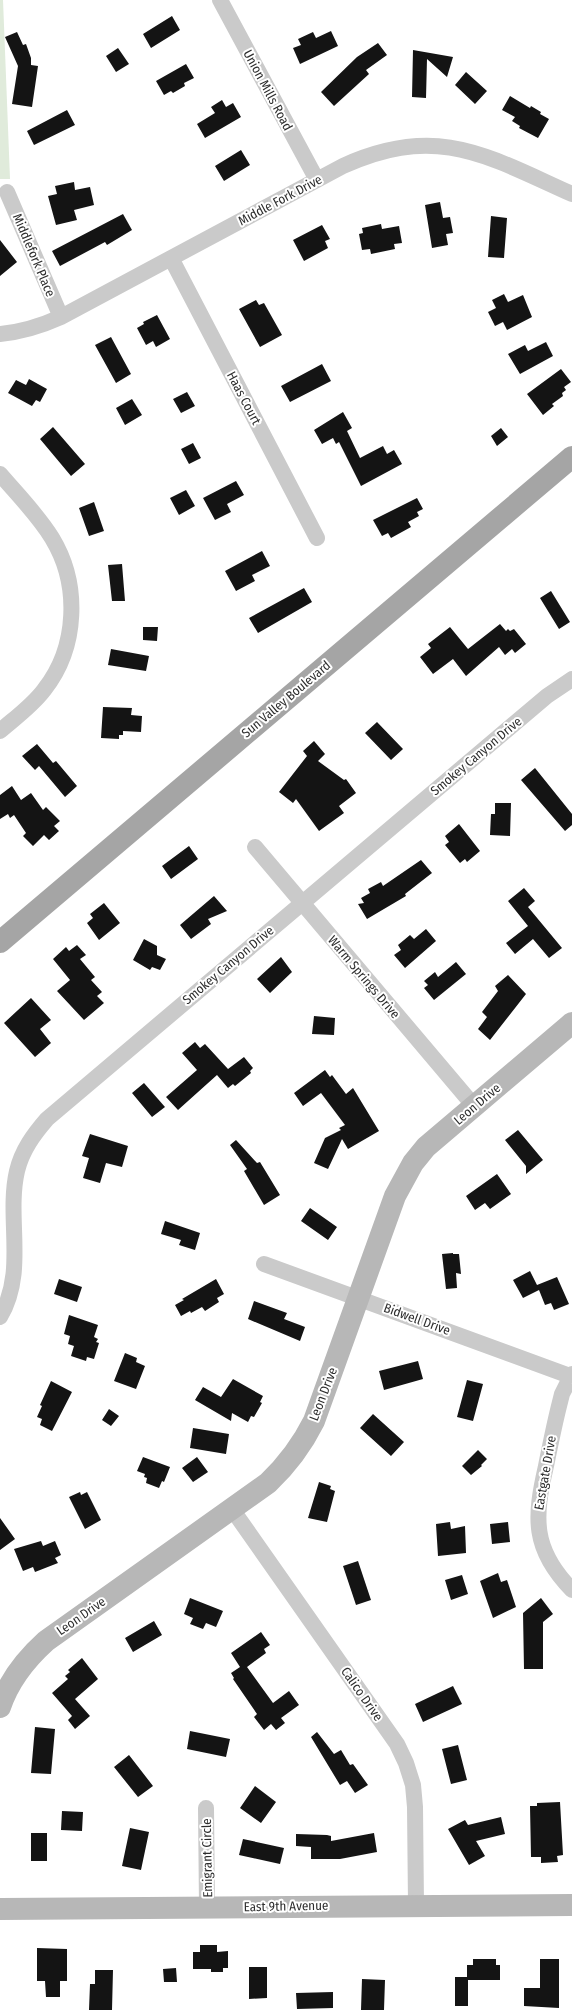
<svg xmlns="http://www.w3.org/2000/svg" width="572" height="2010" viewBox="0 0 572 2010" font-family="'Fira Sans Condensed',sans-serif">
<rect width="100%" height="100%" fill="#fff"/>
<path fill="#e0ebdb" d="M0,0H3L10,179H0Z"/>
<path fill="#141414" d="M172,16L180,30L151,48L143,34Z
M331,31L338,46L300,64L293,48L301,45L298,39L313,32L316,38Z
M17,32L23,45L26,44L31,58V65L38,66L32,107L12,104L18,66L5,37Z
M378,43L387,55L366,70L369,74L334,106L321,92L357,57Z
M118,48L129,64L116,72L106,56Z
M413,50L453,57L447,77L427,59L426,98L412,97Z
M186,64L194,78L184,83L185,86L173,93L171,91L164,95L156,81Z
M466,72L487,91L475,104L455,85Z
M510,96L530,108L531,106L541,112L540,114L549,119L538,138L519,128L520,126L512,121L515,117L502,110Z
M222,100L226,107L233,103L241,117L205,138L197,124L215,113L211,107Z
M67,110L75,125L34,145L27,131Z
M241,150L250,165L224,181L215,166Z
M74,182L75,190L90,187L94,205L74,210L77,220L56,225L48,196L57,194L55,186Z
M440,202L443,218L450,217L453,233L446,234L448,245L432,248L425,205Z
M123,214L132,230L107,245L105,242L60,266L52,251Z
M491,216L507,218L504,258L488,257Z
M381,224L382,229L399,226L402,243L394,244L395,249L371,254L370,249L362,250L359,234L363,233L362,228Z
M322,225L330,239L325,241L328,248L304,261L293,240Z
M0,240L17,262L0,276Z
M504,294L508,302L523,295L532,317L507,330L503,322L495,326L488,312L496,308L492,300Z
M256,300L259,305L264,303L282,335L260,347L239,309Z
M157,315L170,339L156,347L153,341L146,345L137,328L144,324L143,322Z
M111,337L131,374L116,383L95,345Z
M546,342L553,356L520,374L508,354L525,345L528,351Z
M322,364L331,381L290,402L281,386Z
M561,369L571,382L564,387L566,390L562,393L563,396L552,404L554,406L543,415L527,394Z
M29,379L47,389L40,402L36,400L32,406L8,393L16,380L26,385Z
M187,392L195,406L181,413L173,399Z
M132,399L142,415L125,425L116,408Z
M343,412L352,428L347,431L360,458L383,446L387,454L394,450L402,464L361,486L339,442L336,444L333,438L322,444L314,430Z
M53,427L85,464L71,476L40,439Z
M501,428L508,437L497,446L491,436Z
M193,443L201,458L189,464L181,449Z
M236,481L244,495L227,504L231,512L215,520L203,498Z
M186,490L195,506L179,515L170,498Z
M417,498L423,509L417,512L419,516L408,522L411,527L391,538L388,533L382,536L373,520Z
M94,502L104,531L89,536L79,508Z
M262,551L270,566L252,575L255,581L236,591L225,571Z
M122,564L125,601H112L108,565Z
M304,588L312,602L258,633L249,618Z
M551,591L570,622L559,629L540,598Z
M500,624L506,631L508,629L510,631L514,629L526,644L515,653L512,649L505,655L499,647L466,676L453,659L433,674L420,657L431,648L428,644L450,627L468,649Z
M143,627H158L157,641L143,640Z
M111,649L149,656L146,671L108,665Z
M103,707L132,708L131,715L142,716L141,732L123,731V735H119V739L101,738Z
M377,722L403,749L391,760L365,733Z
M314,741L325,754L318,761L344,780L346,779L356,793L339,806L344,813L319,831L296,799L293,803L279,792L307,756L303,751Z
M37,744L53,763L56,761L77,786L65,797L39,766L35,770L22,756Z
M535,768L572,814V825L565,831L521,780Z
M12,786L21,800L31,793L43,810L46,807L60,821L54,826L59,831L49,840L44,835L33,846L23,836L26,833L14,815L10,818L8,814L0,819V795Z
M495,803H511L510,836L490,835L491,814H495Z
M459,824L480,851L467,862L465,859L460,863L445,845L449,842L445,836Z
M189,846L198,859L171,879L162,866Z
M421,860L432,873L405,894L406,896L367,919L358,904L364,903L361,898L370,893L368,889L381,882L383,886Z
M524,888L535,901L528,907L562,948L549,958L533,939L515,954L506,943L528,926L508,901Z
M214,896L227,911L208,919L211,924L191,939L180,925Z
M104,903L120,923L99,940L87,923L93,918L90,914Z
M426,929L436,941L405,968L394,955L401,950L398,945L410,935L414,939Z
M144,939L157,946V955L166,959L160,970L152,967L150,970L133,960Z
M77,945L86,955L80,959L95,977L91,980L102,992L97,996L104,1003L84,1020L57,991L70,980L53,959L66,947L69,951Z
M281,957L292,972L270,993L257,979Z
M456,962L466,974L434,1000L424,988L428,985L424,981L435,972L438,977Z
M508,975L526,994L490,1040L478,1029L487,1017L482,1012L498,991L495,986Z
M31,998L51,1020L40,1029L51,1043L35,1057L4,1023Z
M314,1016L335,1018L334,1035L312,1034Z
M195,1042L200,1048L205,1044L228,1069L244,1057L253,1068L250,1071L251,1073L235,1086L233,1084L228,1088L217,1075L178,1110L166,1097L197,1070L182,1053Z
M325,1070L330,1077L332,1075L346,1094L353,1088L379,1131L348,1149L342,1139L328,1169L314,1163L325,1138L341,1130L339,1128L345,1125L321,1093L303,1106L294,1093Z
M144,1083L165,1107L152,1117L132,1093Z
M518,1130L543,1160L526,1174V1166L505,1140Z
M90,1134L128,1146L122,1167L106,1163L100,1183L83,1178L89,1158L82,1156Z
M236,1140L257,1163L260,1162L280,1195L264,1205L244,1171L247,1169L230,1145Z
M497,1174L511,1194L490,1209L485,1203L475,1210L466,1196Z
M310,1208L337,1227L328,1240L301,1221Z
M165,1221L200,1233L195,1250L179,1245L181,1240L161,1234Z
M453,1253V1254H459L461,1274L456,1273L457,1288L446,1289L442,1254Z
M530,1271L537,1285L557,1277L569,1304L554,1310L551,1303L545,1305L539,1290L523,1298L513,1280Z
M59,1279L82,1287L77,1302L54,1294Z
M216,1279L224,1294L217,1298L219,1302L205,1311L202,1307L191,1313L190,1311L181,1316L175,1305L184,1300L182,1299Z
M254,1301L287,1313L284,1319L305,1327L300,1341L248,1319Z
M69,1315L98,1325L94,1337L98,1339L96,1342L99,1343L94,1359L87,1357L86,1361L71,1356L74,1346L68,1344L70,1336L64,1334Z
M125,1353L137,1358L136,1362L145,1366L136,1389L114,1381Z
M418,1361L423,1379L384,1390L379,1371Z
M233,1379L263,1396L260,1402L262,1403L254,1417L251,1416L248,1422L232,1413L231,1421L195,1400L203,1387L221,1397Z
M467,1380L483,1384L473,1421L457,1417Z
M51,1381L72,1392L52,1431L40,1425L42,1419L37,1417L42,1406L40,1405Z
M109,1409L119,1416L111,1426L102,1420Z
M373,1414L404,1442L391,1456L360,1428Z
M193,1428L229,1434L226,1454L190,1448Z
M478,1450L487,1459L481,1465L482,1466L471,1475L462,1466Z
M143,1457L170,1467L164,1482L162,1481L159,1488L146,1483L147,1478L144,1477L145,1474L137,1471Z
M197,1457L208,1472L193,1482L182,1468Z
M319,1482L331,1486L330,1489L335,1491L327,1522L308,1518Z
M80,1492L81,1495L87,1492L101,1520L85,1529L69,1497Z
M0,1518L15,1539L0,1550Z
M450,1522L451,1529L465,1526L466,1553L438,1556L436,1524Z
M508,1522L510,1542L492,1544L490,1524Z
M41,1541L43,1546L55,1541L61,1555L55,1558L58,1563L35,1572L33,1567L23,1571L14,1549Z
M358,1561L371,1600L356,1605L343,1566Z
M498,1573L501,1582L507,1580L516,1607L493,1618L480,1581Z
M462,1575L468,1594L451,1600L445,1580Z
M190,1598L223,1611L216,1627L206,1623L203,1629L190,1624L193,1618L184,1614Z
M541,1598L553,1614L543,1622V1669H524L523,1613Z
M154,1621L162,1635L133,1652L125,1638Z
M261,1632L270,1645L264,1649L266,1653L247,1667L273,1703L289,1691L299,1705L281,1718L285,1723L276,1730L271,1724L264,1730L254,1717L257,1714L233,1679L234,1678L231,1673L240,1667L231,1653Z
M82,1658L98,1679L75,1699L90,1716L75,1729L68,1720L72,1716L52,1693L68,1679L65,1676L70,1672L68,1670Z
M453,1686L462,1704L423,1722L415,1704Z
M35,1727L55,1729L51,1774L31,1773Z
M190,1731L230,1739L226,1757L187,1749Z
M317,1732L334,1754L341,1750L350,1765L353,1764L368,1785L355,1793L347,1781L340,1785L311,1737Z
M458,1745L467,1780L451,1784L442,1749Z
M129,1755L153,1786L138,1797L114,1767Z
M255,1786L276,1802L261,1823L240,1808Z
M560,1802L563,1855L557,1856L558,1862L541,1863V1857H531L530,1806H537V1803Z
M62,1811L83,1812L82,1831L61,1830Z
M501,1817L505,1834L476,1841L485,1856L469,1865L448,1829L465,1820L468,1825Z
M130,1828L149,1832L141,1870L122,1866Z
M31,1833H47V1861H31Z
M374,1833L377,1852L340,1859H311V1847L296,1846V1834L327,1835L331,1836V1841Z
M243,1839L284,1848L280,1864L239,1855Z
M200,1945H217V1952L228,1951V1968H223V1972H211V1969H193V1952H200Z
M37,1948L67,1949V1981H60V1997H46L45,1981H37Z
M473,1959H496V1965H500V1980H468V2006H455V1977H467V1965H473Z
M540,1959H559V2008L524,2006V1988H540Z
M249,1967H267V1998L249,1999Z
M176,1968L177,1982H164L163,1969Z
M95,1970H113L112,2010H89L90,1984H95Z
M362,1979L385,1980L384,2010H361Z
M333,1992V2008L297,2009L296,1993Z"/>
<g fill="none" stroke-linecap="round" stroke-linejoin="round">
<path stroke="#cacaca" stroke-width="16" d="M220,0L317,180
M7,192L61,317
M171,258L317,538
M0,334C22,332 41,326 61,317L343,166C437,123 487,156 572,194
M0,474C17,494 38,515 52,538C80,584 78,647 44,690C32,706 15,718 0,731
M255,847L474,1106
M264,1264L570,1376
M0,1317C27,1271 6,1219 17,1171C22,1150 34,1134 47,1119L547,696L572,679
M572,1374L562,1394L559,1406C554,1426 550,1446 546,1466C534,1518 532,1549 572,1590
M232,1509L397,1744L406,1763L413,1785L415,1807L416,1905
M206,1808L207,1907"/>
<path stroke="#b7b7b7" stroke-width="22" d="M0,1707C9,1680 25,1660 46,1641L268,1483C288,1464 302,1445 314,1421L395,1196L413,1163L426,1147L572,1023
M0,1909L572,1905"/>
<path stroke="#a5a5a5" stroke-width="22" d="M0,942L572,457"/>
</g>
<g text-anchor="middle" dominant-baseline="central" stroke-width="4" stroke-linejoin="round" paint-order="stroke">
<g font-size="13" fill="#2d2d2d" stroke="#fff">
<text transform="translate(268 90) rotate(62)">Union Mills Road</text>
<text transform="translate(280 200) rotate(-28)">Middle Fork Drive</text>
<text transform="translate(34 255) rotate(67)">Middlefork Place</text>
<text transform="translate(244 398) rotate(62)">Haas Court</text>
<text transform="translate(286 699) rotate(-40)">Sun Valley Boulevard</text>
<text transform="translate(476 756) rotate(-40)">Smokey Canyon Drive</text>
<text transform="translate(228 965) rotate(-40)">Smokey Canyon Drive</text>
<text transform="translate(364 977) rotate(50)">Warm Springs Drive</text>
<text transform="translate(477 1104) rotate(-40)">Leon Drive</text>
<text transform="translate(417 1319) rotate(20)">Bidwell Drive</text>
<text transform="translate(323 1394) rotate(-69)">Leon Drive</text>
<text transform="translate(545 1473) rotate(-80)">Eastgate Drive</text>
<text transform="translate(81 1616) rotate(-35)">Leon Drive</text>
<text transform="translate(362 1694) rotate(55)">Calico Drive</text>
<text transform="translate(207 1858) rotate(-91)">Emigrant Circle</text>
<text transform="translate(286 1906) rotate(-1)">East 9th Avenue</text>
</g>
</g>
</svg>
